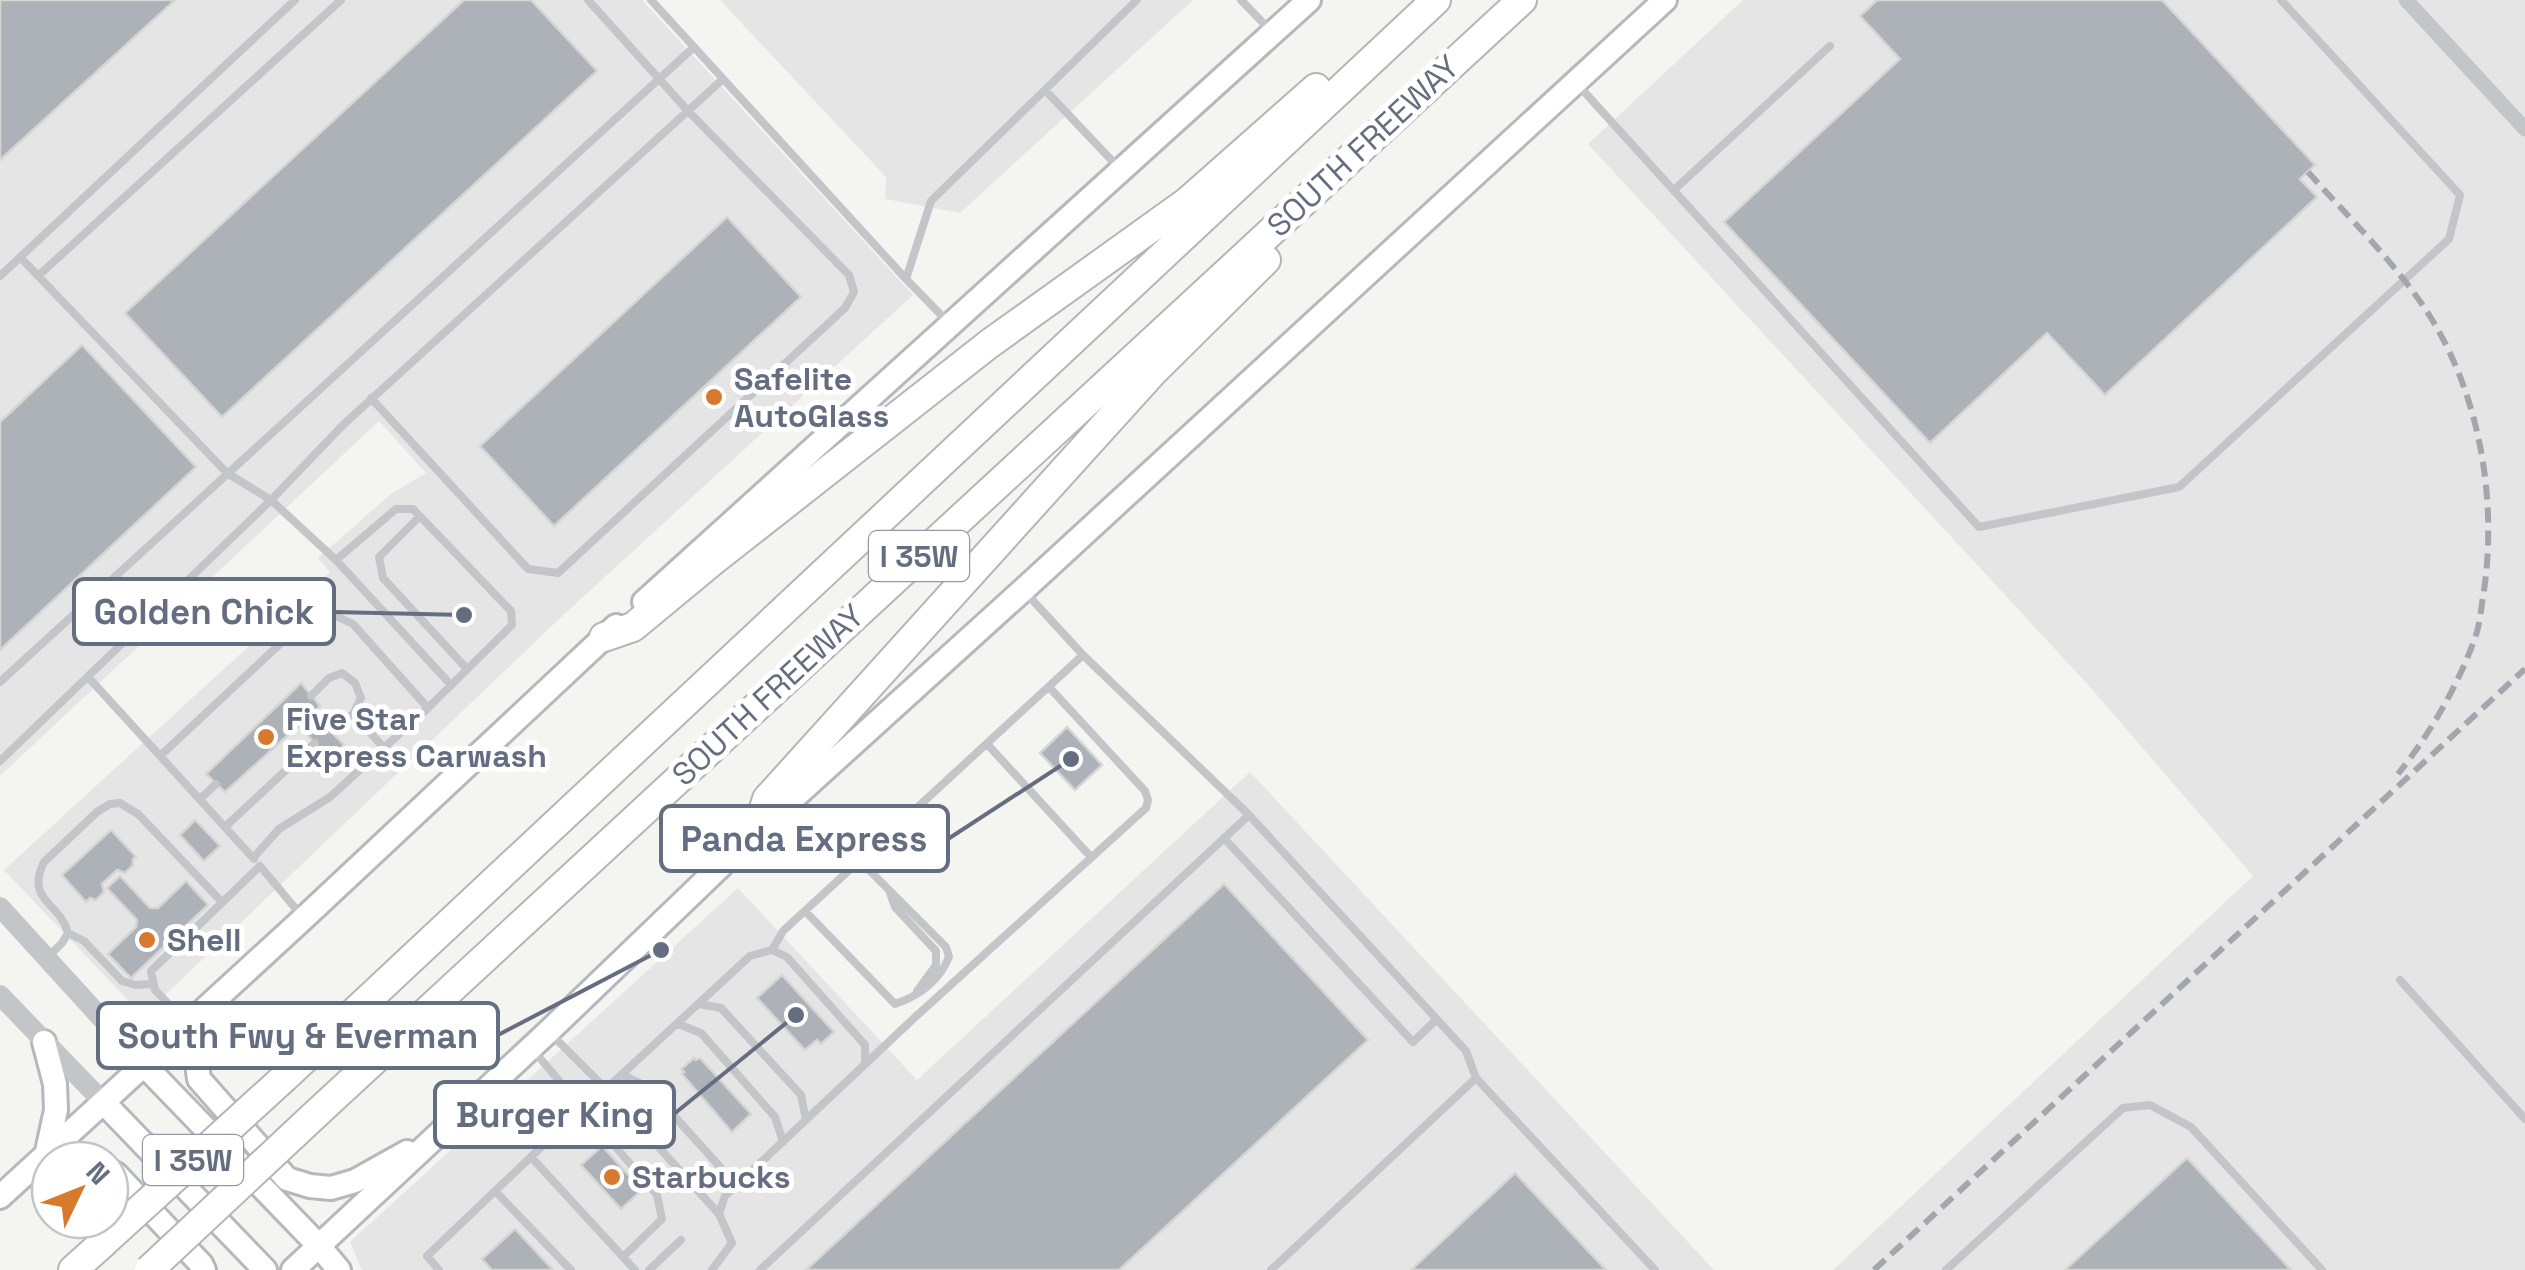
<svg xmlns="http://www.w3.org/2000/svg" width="2525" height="1270" viewBox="0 0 2525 1270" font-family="'Space Grotesk',sans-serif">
<rect width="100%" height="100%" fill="#f4f5f1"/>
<path fill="#e4e5e4" d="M0,0H642L913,295L560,618L143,1016L4,870L330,572L318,558L391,494L426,473L379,421L0,776Z
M720,0H1193L960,213L885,199L886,177Z
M1743,0H2525V1270H1833L2253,876L2091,688L1588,144Z
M1250,772L1714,1270H363L361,1268L350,1242L738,888L917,1080Z"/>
<path fill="#adb2b8" stroke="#d5d6d4" stroke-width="2.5" d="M0,0H175L0,160Z
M464,0H531L597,71L222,417L125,313Z
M1877,0H2162L2315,165L2300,179L2317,197L2105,395L2047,333L1930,443L1724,222L1900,59L1860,16Z
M727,217L801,297L554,526L480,446Z
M82,345L196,467L0,650V422Z
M301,683L320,706L313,713L344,745L329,760L299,725L225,792L206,774Z
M1067,727L1102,765L1075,790L1040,753Z
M195,820L220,846L204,861L180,835Z
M111,830L136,857L133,859V865L125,873L117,870L102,884L104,892L96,900L90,898L86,902L62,875Z
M120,876L150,908H158L186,881L208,905L131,978L108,954L136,927L137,920L107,888Z
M1224,884L1368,1040L1119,1270H806Z
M782,975L834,1032L821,1044L817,1040L805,1050L757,998Z
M694,1058L696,1060L700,1058L751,1114L732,1132L682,1074L684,1072L681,1069Z
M602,1146L642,1190L621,1209L581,1165Z
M2187,1158L2291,1270H2065Z
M1515,1173L1606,1270H1411Z
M515,1229L553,1270H492L482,1259Z"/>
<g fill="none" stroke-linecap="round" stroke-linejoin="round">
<defs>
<path id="secondary" d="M644,602L1309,0
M221,1006L205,1029L196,1056L199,1079L287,1179L310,1186L331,1188L355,1181L407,1152
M44,1042L55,1084L56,1110L46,1156
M145,1066L319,1246L339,1270
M104,1103L265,1270
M110,1171L116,1174L201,1264L204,1270
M0,1197L304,918L616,626
M293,1270L549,1031L757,831L1023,590L1665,0"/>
<path id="motorway" d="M604,637L633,627L714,560L989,344L1187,202L1316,88
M757,831L767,799L1152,373L1266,260
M284,1078L1436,0
M318,1112L1522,0
M73,1270L103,1243"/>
</defs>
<use href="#secondary" stroke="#b5b8bd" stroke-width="28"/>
<use href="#motorway" stroke="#b3b5b9" stroke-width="32"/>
<path stroke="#c3c5c9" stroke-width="8" d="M651,0L906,279
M1241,0L1269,29
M1579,86L1979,527L2179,487L2449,239L2460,195L2281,0
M1045,90L1118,167
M1674,190L1830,46
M20,257L227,473L271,500L336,560L396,509H413L511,611L512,625L428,708
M0,276L295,0
M38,276L341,0
M948,322L906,279L931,201L1137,0
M371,398L528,569L558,573L845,308L854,292L849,275L688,111L588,0
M420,516L379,557L383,578L467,669
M336,560L451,685
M1026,593L1083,655L1249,815
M89,678L254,859
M0,682L694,47
M311,696L329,678L342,673L355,683L361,698L353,714L329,730
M353,714L384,748
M987,744L1091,857
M160,756L310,616L334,615L353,624L428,708L330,797L279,829L253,858
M0,761L271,500L344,424L723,79
M200,799L216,784
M225,827L315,743
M1224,838L1413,1042L1437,1019
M890,893L895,907L936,951V965L917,991
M805,911L895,1004C919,996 939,981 949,957L946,947L860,861
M68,933L84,941L122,981L136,985L152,984
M772,950L783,931L1083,655
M50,955L62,943L68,933C60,902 25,901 44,862L97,812L110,804L120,803L138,814L221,901
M2400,980L2525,1119
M699,1004L721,1008L801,1095L806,1120
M186,1022L155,990L151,971L260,866L301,915
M678,1024L701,1033L775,1117L783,1142
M552,1035L606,1089L719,1214
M623,1075L648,1087L721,1168L730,1191
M606,1089L750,956L772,950L787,957L865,1045V1064
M582,1108L657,1195L662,1219L623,1257
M531,1157L635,1270
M495,1191L571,1270
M439,1270L427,1256L582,1108L534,1051
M649,1270L681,1240
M712,1270L732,1243L719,1214L725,1196L912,1020L1146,808L1148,800L1145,791L1049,687
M760,1270L1249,815L1466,1051L1476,1078
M1271,1270L1476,1078L1655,1270
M1946,1270L2123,1108L2150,1105L2191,1127L2322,1270"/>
<path stroke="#c3c5c9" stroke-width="15" d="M2406,0L2525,129"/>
<path stroke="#c3c5c9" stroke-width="20" d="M0,907L145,1066
M0,995L104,1103"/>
<use href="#secondary" stroke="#fff" stroke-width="22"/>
<use href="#motorway" stroke="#fff" stroke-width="28"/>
<path stroke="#a3a6ad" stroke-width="6" stroke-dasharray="15 8" stroke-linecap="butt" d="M2308,172C2350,219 2397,264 2431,318C2481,399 2498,504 2483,597C2481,609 2480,623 2476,635C2459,684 2430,734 2398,774
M1874,1270L2525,669"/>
<defs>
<path id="motorway-bridge" d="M103,1243L284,1078
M149,1270L318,1112"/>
</defs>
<use href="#motorway-bridge" stroke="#b3b5b9" stroke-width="32" stroke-linecap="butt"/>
<use href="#motorway-bridge" stroke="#fff" stroke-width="28"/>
</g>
<g fill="#d77a2e" stroke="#fff" stroke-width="4">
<circle cx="714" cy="397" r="10"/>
<circle cx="266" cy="737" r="10"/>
<circle cx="147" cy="940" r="10"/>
<circle cx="612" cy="1177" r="10"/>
</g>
<g text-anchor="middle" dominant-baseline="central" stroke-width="10" stroke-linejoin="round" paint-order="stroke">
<g fill="#fff" stroke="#939aa6" stroke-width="2.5">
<rect x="869" y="531" width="100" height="50" rx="8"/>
<rect x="143" y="1135" width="100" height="50" rx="8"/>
</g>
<g font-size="30" font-weight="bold" fill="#656e80">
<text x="919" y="556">I 35W</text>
<text x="193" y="1160">I 35W</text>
</g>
<g font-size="32" fill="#656e80" stroke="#fff">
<text transform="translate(1363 146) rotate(-43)">SOUTH FREEWAY</text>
<text transform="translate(768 695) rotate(-43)">SOUTH FREEWAY</text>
</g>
<g font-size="32" font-weight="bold" fill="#656e80" stroke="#fff" text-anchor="start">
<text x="734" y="379">Safelite<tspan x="734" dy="37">AutoGlass</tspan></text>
<text x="286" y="719">Five Star<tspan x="286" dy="37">Express Carwash</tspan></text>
<text x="167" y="940">Shell</text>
<text x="632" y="1177">Starbucks</text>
</g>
</g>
<path fill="none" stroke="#656e80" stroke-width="4" d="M464 615L334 612M1071 759L948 839M661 950L498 1035M796 1015L674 1114"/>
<g fill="#656e80" stroke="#fff" stroke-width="4">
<circle cx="464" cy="615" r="10"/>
<circle cx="1071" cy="759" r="10"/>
<circle cx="661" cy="950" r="10"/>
<circle cx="796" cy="1015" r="10"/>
</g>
<g fill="#fff" stroke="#656e80" stroke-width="4">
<rect x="74" y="579" width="260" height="65" rx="10"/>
<rect x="661" y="806" width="287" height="65" rx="10"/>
<rect x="98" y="1003" width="400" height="65" rx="10"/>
<rect x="435" y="1082" width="239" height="65" rx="10"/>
</g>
<g font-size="35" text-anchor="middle" font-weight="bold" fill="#656e80">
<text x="204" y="624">Golden Chick</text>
<text x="804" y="851">Panda Express</text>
<text x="298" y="1048">South Fwy &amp; Everman</text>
<text x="555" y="1127">Burger King</text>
</g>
<g transform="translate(80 1190) rotate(47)"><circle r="48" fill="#ffffff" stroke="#c1c5cc" stroke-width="2.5"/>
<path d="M0-8L18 38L0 25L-18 38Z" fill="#d77a2e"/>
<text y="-15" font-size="28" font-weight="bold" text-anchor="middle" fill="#656e80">N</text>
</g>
</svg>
